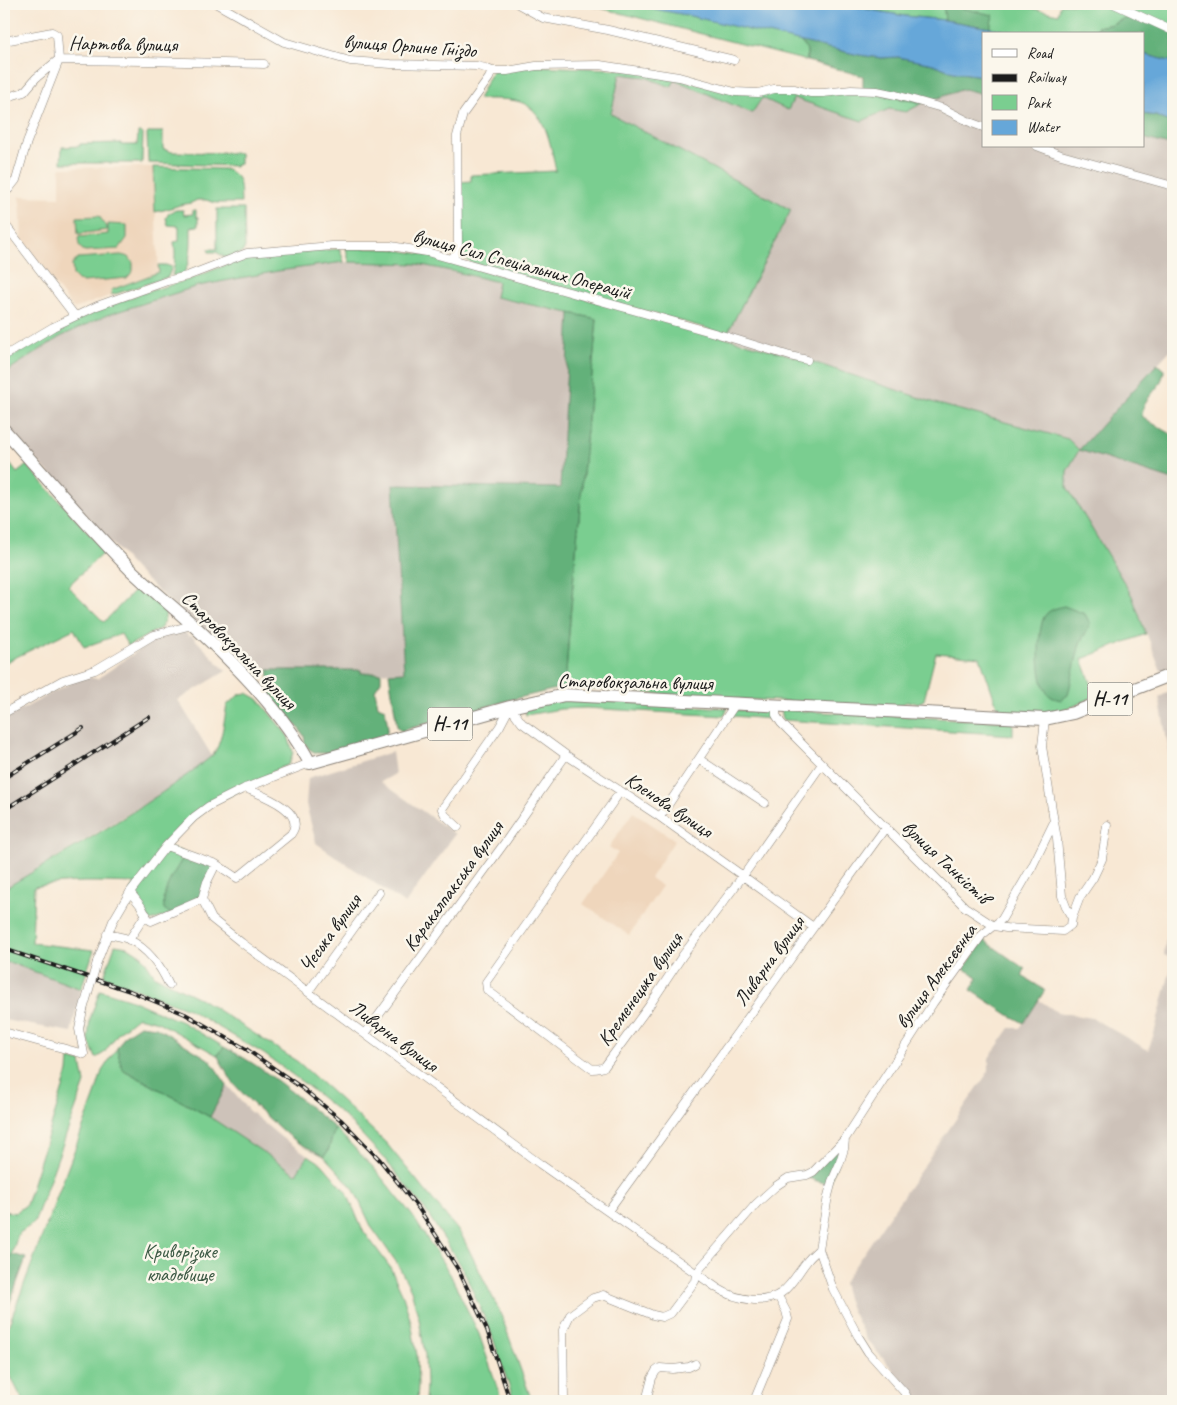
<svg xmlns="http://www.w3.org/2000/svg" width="1177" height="1405" viewBox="0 0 1177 1405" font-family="Caveat,sans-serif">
<rect width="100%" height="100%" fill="#fbf7ec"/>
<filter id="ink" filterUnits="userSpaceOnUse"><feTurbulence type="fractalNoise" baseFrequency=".02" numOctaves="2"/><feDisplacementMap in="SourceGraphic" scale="10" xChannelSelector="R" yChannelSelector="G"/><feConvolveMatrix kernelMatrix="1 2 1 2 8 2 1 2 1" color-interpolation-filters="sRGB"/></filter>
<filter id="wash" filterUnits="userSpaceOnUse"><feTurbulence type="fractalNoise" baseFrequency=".0096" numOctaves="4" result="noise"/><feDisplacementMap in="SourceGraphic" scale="20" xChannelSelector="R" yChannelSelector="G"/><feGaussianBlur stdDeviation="1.12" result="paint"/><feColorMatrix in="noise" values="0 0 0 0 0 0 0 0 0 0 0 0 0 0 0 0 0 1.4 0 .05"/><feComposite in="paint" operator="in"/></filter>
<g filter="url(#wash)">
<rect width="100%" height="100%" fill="#f8e8d4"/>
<path fill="#efd6bc" d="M153,167L159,272L111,290L112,295L74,309L22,242L20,196L60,197V168Z
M633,812L675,840L650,878L662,886L629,935L583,904L618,853L609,847Z"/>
<path fill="#cdc2b9" d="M620,74L645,77L671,87L674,80L752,113L762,98L787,110L794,98L862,121L889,108L906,112L923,103L964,89L983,94V146H1143V138L1173,146V347L1080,449L1173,480V666L1161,671L1132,596L1067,487V471L1079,450L1068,439L938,404L807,360L725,336L610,114Z
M344,262L417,264L456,272L499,282L495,297L570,313L560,488L393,485L404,672L361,673L360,670H243L137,571L4,423V373L60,337L107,315L198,286L278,271Z
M185,632L189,637L191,635L226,671L178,700L212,756L185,777L157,796L4,889V719L84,676L97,679L155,639Z
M1173,690V773L1159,697Z
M392,752L395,774L381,782L455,834L405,904L316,843L306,804L308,778Z
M1173,870V959L1164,955Z
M1173,960V1401H916L907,1386L866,1339L849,1305L843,1283L989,1071V1058L1010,1028H1020L1039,1000L1057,1012L1092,1018L1148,1050L1154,1034Z
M4,962L11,963L81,989L71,1032L4,1020Z
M227,1085L248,1110L282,1138L308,1155L296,1174L210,1117Z"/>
<path fill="#7ace90" stroke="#4b7556" d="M585,4C598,4 614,2 627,4C686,13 743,29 800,41L807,50V61Z
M847,4H1013L1058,14L1061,4H1173V31L1123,19L1112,24L1097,27L1096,34H1024L945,20L905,16L866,9Z
M536,66L638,70L735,92L810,93L851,90L923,103L906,112L889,109L862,121L794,98L788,110L762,98L752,113L675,80L671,87L645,77L620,74L611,114L791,210L727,334L472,263L464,258L460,250V182L471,181V175L556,171C551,149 548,117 525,104C514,98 491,99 478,99L492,71Z
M138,132H141L143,134L142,163H61L62,147L80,146V144L121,143V145H137Z
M149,132H163V149L172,152L240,153V163L236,166L149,163L148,161L147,134Z
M153,167L224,169C243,175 240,186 241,203H216L206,200H197L191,203L180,205L168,209L155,212Z
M217,209H244L245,247L242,253L226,258L216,252H209L208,249H217Z
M176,210H183L184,215L193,214V210H196V217H198V226L191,227C191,242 192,259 184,273L172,276C175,265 176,254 174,242L179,241V226L168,225L166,218L169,213Z
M99,216L107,227V230L78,234L77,217Z
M108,224L127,225V238L119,249L85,251C78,248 79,244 78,237L108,234Z
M346,248L391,249L427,255L807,360L938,404L1068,439L1079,450L1067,471V487L1132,596L1146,634L1082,659L1096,696L1070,708L1051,713H1006L1002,709H998L980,657L936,653L924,700L918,703L906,702L899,706L713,698L565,687L570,618L597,319L495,297L498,282L456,272L417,264L349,262Z
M340,249L344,262L278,271L198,286L107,315L60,337L4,373V361L55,330L76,320L139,294L188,280L248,256Z
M121,255L129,257L133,263V271L127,278L83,282L78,280L73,275L72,265L78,258Z
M158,265H166L172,267L168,277L112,295L111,290L159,272Z
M4,456L17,473L27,465L105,551L68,586L104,622L139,586L166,609L165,618L161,628L128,646L121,634L84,647L74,629L4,663Z
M247,693L258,699L288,736L293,752L291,759L288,765L277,769L245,788L209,806L166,846L186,853L176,870L163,899L171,914L151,921L130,892L136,883C102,882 67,880 34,887L32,943L94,950L81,989L11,963L4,962V889C74,847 148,807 212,756C222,745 224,720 227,705L240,694Z
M559,699L728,708L724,716L586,708L561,709L526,715L525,708Z
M737,710L769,711L772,719L732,716Z
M782,710L1013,722V735L783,720L781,717Z
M115,945L128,947L142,956L155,976L201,999L298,1062L342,1101L386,1143L461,1234L500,1312L532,1401H514L492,1335L462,1267L424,1208L383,1157L344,1116L305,1084L264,1054L188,1009L122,984L104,976Z
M100,990L129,999L182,1022L224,1047L217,1055L158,1022L138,1017L119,1032L104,1053L96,1058L88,1039L90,1019Z
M117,1048L122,1069L210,1117L296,1174L308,1155L322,1164L347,1193L362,1229L390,1267L402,1293L411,1322L417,1355L418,1385L417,1401H23C15,1384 1,1364 4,1343C5,1338 7,1333 8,1327L94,1098L102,1071Z
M69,1059L81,1062L85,1083L34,1223L18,1234L12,1254L4,1267V1211L15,1213L26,1205L68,1072Z
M335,1128L373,1167L412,1215L450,1274L479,1334L502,1401H425L426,1385L425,1355L419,1319L411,1290L397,1263L372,1228L353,1188L324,1156L328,1151Z"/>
<path fill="#63b17a" stroke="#40664b" d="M943,4L993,15L990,28L945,20Z
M1141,17L1173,31V62L1143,54V34H1096L1097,27L1112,24L1123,19Z
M800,41L859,55L881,58L898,57L933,64L953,72L983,76V94L964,89L923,103L863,90V76L807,61V50Z
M1143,114L1156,116L1173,124V146L1143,138Z
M570,313L597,319L570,618L565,687L510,700L401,731L397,726L389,673L404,672L393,485L560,488Z
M1157,364L1164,370C1164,383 1151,393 1145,403C1143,407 1143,411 1142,416L1152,423L1173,435V480L1079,450Z
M1064,606L1085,614L1090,623L1088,629L1080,643L1068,695L1061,700C1057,699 1052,698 1050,696C1036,686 1037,631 1044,617C1048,610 1056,608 1064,606Z
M268,670H361V673H381V681L375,690L378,706L385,709L388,727L386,736L326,753H316L309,749L305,744L304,736L298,727L287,719L272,701Z
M186,853L216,864L202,899L171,914L164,909C161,889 176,870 186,853Z
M984,940L1025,969L1022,976L1045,990L1024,1023L1009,1015L971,990L978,977L964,969Z
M140,1025L156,1027L210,1060L227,1085L210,1117L122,1069L117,1048L125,1035Z
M224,1047C265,1067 300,1099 335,1128L328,1151L324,1156L299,1143L285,1133L253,1104L233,1083L217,1055Z
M838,1148L842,1149L829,1185L808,1178Z
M12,1254L26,1258L4,1319V1267Z"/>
<path fill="#66a7d9" stroke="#41627a" d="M626,4H847L866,9L905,16L945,20L1024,34H983V76L953,72L933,64L898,57L881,58L859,55L745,29L686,15Z
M1143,54L1173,62V124L1156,116L1143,114Z"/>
</g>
<g filter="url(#ink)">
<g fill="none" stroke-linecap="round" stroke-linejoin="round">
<defs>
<path id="minor" d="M217,4L284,42L350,61L391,64L477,66L485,68L492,71H507L536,66L600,65L679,77L735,92L758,93L774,89H795L810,93H823L851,90L877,91L896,95L942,108L972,123L983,127
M518,4L543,18L608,30L734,60
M1114,4L1173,31
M4,41L52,32L57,35L59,60L146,61L264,64
M4,98L24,92L36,78L58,60
M1037,146L1061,155L1173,186
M4,193L9,189L16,180L27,142L59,60
M4,223L75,316
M453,259L458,245L457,136L463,114L489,78L492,71
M4,356L53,327L97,306L167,281L187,276L247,253L332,246H391L427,252L725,336L790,356L807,360
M776,705V715L781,723L965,907L994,926L1006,928L1063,931L1071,925L1072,918L1067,909L1062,896L1057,839L1054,822
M4,713L63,680L95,670L154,635L192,625
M699,759L765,803
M620,792L486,982L487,990L592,1069C597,1069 601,1069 605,1066L649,1006L683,955L743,876L822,764
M660,817L736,703
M458,827L445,815L442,809L500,726L510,707L522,723L566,755L660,817L743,876L813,927
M166,846L216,864L237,878L291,834C308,811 261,795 245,788
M216,864L207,882L202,899L212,919L242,943L540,1164L717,1288C728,1295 741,1299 754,1300C786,1301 791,1281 808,1260C811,1256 815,1253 819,1249
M130,892L141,906L148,919L151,921L202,899
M1072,918L1080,897L1093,878L1102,859L1107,825
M107,934C115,936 124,937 130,940C149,950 161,967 169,985
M129,940L146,914
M97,962L113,921L130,892L166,846L194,817L209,806L245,788L310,763
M308,992L379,893
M4,1032L84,1054L79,1029L83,1010
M365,1034L506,841L566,755
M608,1211L886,827
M564,1401L563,1330L570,1315L593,1298L603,1295L653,1315L662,1317L671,1313L695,1281L696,1274L702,1266L756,1204L776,1186L788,1178L807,1175L813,1172L845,1139
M646,1401L652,1378L656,1371L660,1368L673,1369L689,1367L695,1364
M754,1401L788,1319L786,1311L778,1296
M909,1401L905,1393L868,1352L858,1336L833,1289L819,1249L828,1196L832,1181L839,1165L844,1149L845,1139L933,1003L982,935L1002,919L1032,867L1054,822L1042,746L1045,719"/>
<path id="primary" d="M4,430C46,477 87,526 132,571C151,589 172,606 192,624C234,663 283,712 310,763L510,707L565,695L1045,719L1073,713L1173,674"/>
</defs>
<use href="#minor" stroke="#8a8278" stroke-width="9"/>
<use href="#primary" stroke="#8a8278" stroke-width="14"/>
<use href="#minor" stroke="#fff" stroke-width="8"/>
<use href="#primary" stroke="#fff" stroke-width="12"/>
<defs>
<path id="rail" d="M4,778L83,728
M4,810L149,717
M4,949L130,991L185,1014L246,1049L302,1088L341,1120L380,1160L419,1209L459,1271L487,1330L510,1401"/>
</defs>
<use href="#rail" stroke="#1c1c1c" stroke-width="4"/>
<use href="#rail" stroke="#fbf7ec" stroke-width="2" stroke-dasharray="5.5" stroke-linecap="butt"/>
<defs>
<path id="minor-bridge" d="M83,1010L97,962"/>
</defs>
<use href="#minor-bridge" stroke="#8a8278" stroke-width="9" stroke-linecap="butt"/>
<use href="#minor-bridge" stroke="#fff" stroke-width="8"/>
</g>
</g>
<g text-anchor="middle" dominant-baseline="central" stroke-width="5" stroke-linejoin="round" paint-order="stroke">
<g fill="#fbf7ec" stroke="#5f5e5a" stroke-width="1">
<rect x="1087.5" y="682.5" width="45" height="33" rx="4"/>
<rect x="427.5" y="707.5" width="45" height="33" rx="4"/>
</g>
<g font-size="19" font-weight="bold" fill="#1c1c1c">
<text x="1110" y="699">Н-11</text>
<text x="450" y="724">Н-11</text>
</g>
<g font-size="20" fill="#1c1c1c" stroke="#fbf7ec">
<text transform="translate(123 44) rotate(1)">Нартова вулиця</text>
<text transform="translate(410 46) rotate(4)">вулиця Орлине Гніздо</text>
<text transform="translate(522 264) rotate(15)">вулиця Сил Спеціальних Операцій</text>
<text transform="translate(239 650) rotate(46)">Старовокзальна вулиця</text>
<text transform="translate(635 682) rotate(1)">Старовокзальна вулиця</text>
<text transform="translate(669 805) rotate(34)">Кленова вулиця</text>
<text transform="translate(946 862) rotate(43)">вулиця Танкістів</text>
<text transform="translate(453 886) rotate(-54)">Каракалпакська вулиця</text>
<text transform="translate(330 933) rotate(-54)">Чеська вулиця</text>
<text transform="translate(769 961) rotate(-54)">Ливарна вулиця</text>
<text transform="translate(936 976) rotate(-54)">вулиця Алексєєнка</text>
<text transform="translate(640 989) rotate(-55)">Кременецька вулиця</text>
<text transform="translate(394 1036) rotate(37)">Ливарна вулиця</text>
</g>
<g font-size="20" fill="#3d5a45" stroke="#fbf7ec">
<text x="180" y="1251">Криворізьке<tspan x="180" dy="23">кладовище</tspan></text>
</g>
</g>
<rect width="1177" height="1405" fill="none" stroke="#fbf7ec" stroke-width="20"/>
<rect x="982" y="32" width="162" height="115" fill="#fbf7ec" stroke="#a29f99"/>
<rect x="992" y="49" width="25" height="8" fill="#ffffff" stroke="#a29f99"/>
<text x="1027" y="58" font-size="15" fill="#1c1c1c">Road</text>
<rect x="992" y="74" width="25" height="8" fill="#1c1c1c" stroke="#a29f99"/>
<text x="1027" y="82" font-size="15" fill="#1c1c1c">Railway</text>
<rect x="992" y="95" width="25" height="15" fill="#7ace90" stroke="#a29f99"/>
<text x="1027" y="108" font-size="15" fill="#1c1c1c">Park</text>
<rect x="992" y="120" width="25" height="15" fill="#66a7d9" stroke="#a29f99"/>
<text x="1027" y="132" font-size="15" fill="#1c1c1c">Water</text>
</svg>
